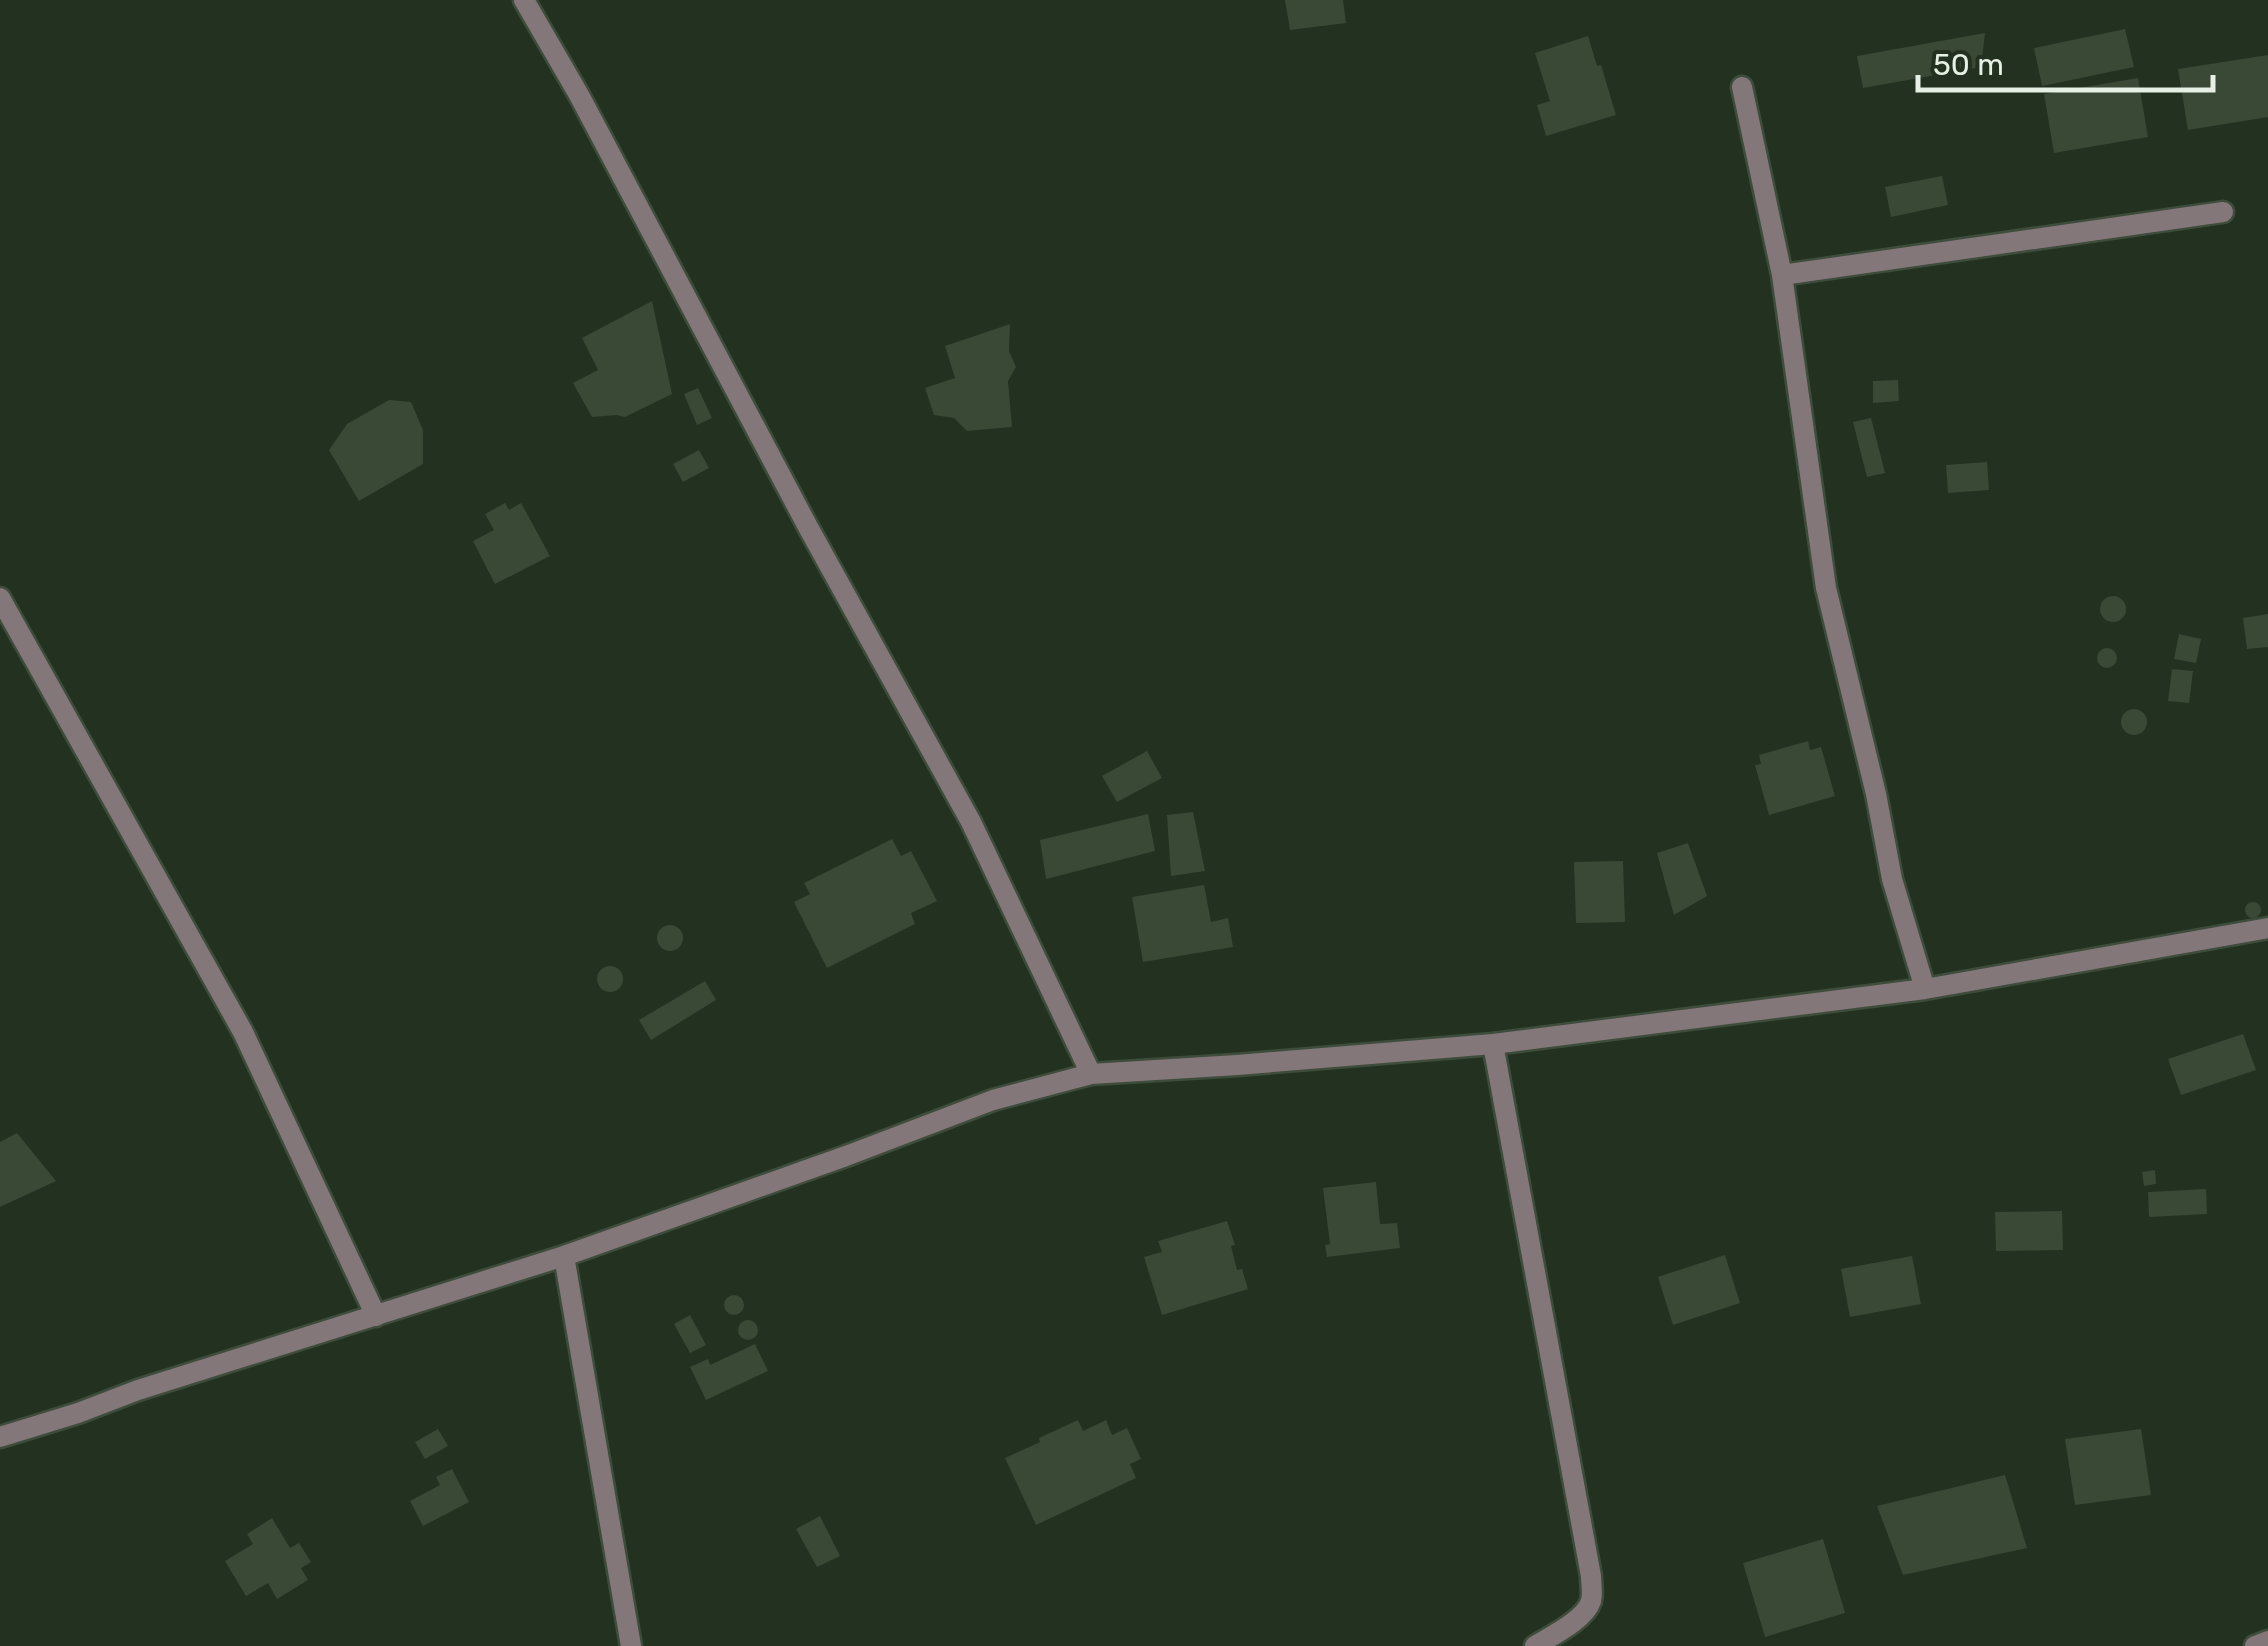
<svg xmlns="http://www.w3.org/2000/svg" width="2268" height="1646" viewBox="0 0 2268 1646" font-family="Rubik,sans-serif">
<rect width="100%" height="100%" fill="#233120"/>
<path fill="#3a4836" d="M1285,0H1343L1346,23L1290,30Z
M2125,29L2134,67L2042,86L2034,48Z
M1985,33L1981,67L1863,88L1857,56Z
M1588,36L1597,66L1601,65L1616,115L1546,136L1537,105L1550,101L1535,53Z
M2268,55V117L2188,130L2178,69Z
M2138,78L2148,137L2054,153L2044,94Z
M1942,176L1948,205L1891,217L1885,187Z
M652,301L672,394L625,417L617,415L592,417L573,383L598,370L582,338Z
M1010,324L1009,351L1016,367L1008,381L1012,427L967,431L954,418L934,415L925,388L955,378L945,346Z
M1898,380L1899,401L1873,403V381Z
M698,388L712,418L697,425L684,394Z
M389,400L411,402L423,430V464L359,501L329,450L347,424Z
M1871,418L1885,473L1867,477L1853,422Z
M699,450L709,468L683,482L673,464Z
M1987,462L1989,490L1948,493L1946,465Z
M505,503L509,510L521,503L550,556L495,584L473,541L494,530L485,514Z
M2100 609a13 13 0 1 1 26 0a13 13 0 1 1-26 0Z
M2268,614V647L2247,649L2243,618Z
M2179,634L2201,639L2196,663L2174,659Z
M2097 658a10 10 0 1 1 20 0a10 10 0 1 1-20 0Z
M2172,669L2193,671L2189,703L2168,701Z
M2121 722a13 13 0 1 1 26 0a13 13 0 1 1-26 0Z
M1808,741L1810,750L1821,747L1835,796L1769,815L1755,765L1761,764L1759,755Z
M1147,751L1162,778L1117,802L1102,776Z
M1193,812L1205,871L1171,876L1167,815Z
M1148,814L1155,851L1046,879L1040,840Z
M892,839L901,856L911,851L937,901L911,913L915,924L827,968L794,902L810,894L804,883Z
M1688,843L1707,896L1674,915L1657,853Z
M1623,861L1625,922L1576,923L1574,862Z
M1204,885L1211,922L1228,918L1233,947L1143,962L1132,897Z
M2245 910a8 8 0 1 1 16 0a8 8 0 1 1-16 0Z
M657 938a13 13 0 1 1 26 0a13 13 0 1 1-26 0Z
M597 979a13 13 0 1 1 26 0a13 13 0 1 1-26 0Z
M705,981L716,1000L651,1040L639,1020Z
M2243,1034L2256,1070L2181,1095L2168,1059Z
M17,1133L56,1181L0,1207V1142Z
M2155,1170L2156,1184L2144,1186L2142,1172Z
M1376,1182L1380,1224L1397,1223L1400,1248L1327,1257L1325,1245L1330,1244L1323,1188Z
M2206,1189L2207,1214L2149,1217L2148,1192Z
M2062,1211L2063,1250L1996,1251L1995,1212Z
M1227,1221L1235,1245L1231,1246L1237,1270L1242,1269L1248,1289L1162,1315L1144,1257L1162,1252L1158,1241Z
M1725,1255L1740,1303L1673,1325L1658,1277Z
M1912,1256L1921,1304L1850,1317L1841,1269Z
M724 1305a10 10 0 1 1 20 0a10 10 0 1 1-20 0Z
M690,1315L706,1345L690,1353L674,1324Z
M738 1330a10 10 0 1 1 20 0a10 10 0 1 1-20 0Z
M755,1344L768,1371L706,1400L690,1367L708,1359L710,1365Z
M1078,1420L1083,1431L1106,1420L1112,1435L1127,1428L1141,1459L1130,1464L1136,1478L1036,1525L1005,1458L1040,1442L1039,1438Z
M438,1429L448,1446L425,1459L415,1442Z
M2141,1429L2151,1495L2075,1505L2065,1439Z
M452,1469L469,1502L423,1526L410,1501L440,1485L436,1477Z
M2005,1475L2027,1548L1903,1575L1877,1506Z
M820,1516L840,1556L817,1567L796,1529Z
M272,1518L290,1548L299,1543L311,1562L301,1568L308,1580L277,1599L268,1583L246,1596L225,1561L253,1544L247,1534Z
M1823,1539L1845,1613L1765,1637L1743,1563Z"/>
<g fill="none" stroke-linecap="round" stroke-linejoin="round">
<defs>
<path id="street" d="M524,0L579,95L808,527L971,822L1091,1074
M1742,87L1782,275L1826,588L1876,794L1892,879L1925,989
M1782,275L2223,212
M0,598L243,1032L376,1316
M1493,1044L1591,1576C1591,1584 1593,1593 1591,1601C1585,1620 1551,1636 1535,1646
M564,1256L631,1646
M0,1437L78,1413L138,1390L564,1256L846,1156L993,1100L1091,1074L1237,1065L1493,1044L1925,989L2268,928
M2255,1646L2268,1641"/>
</defs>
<use href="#street" stroke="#3e4c3c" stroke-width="25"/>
<use href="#street" stroke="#847779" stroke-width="20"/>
</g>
<path d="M1918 75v15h295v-15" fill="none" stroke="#e7f0e5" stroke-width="5"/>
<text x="1933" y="75" font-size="30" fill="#e7f0e5" stroke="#233120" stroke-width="8" paint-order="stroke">50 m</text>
</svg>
